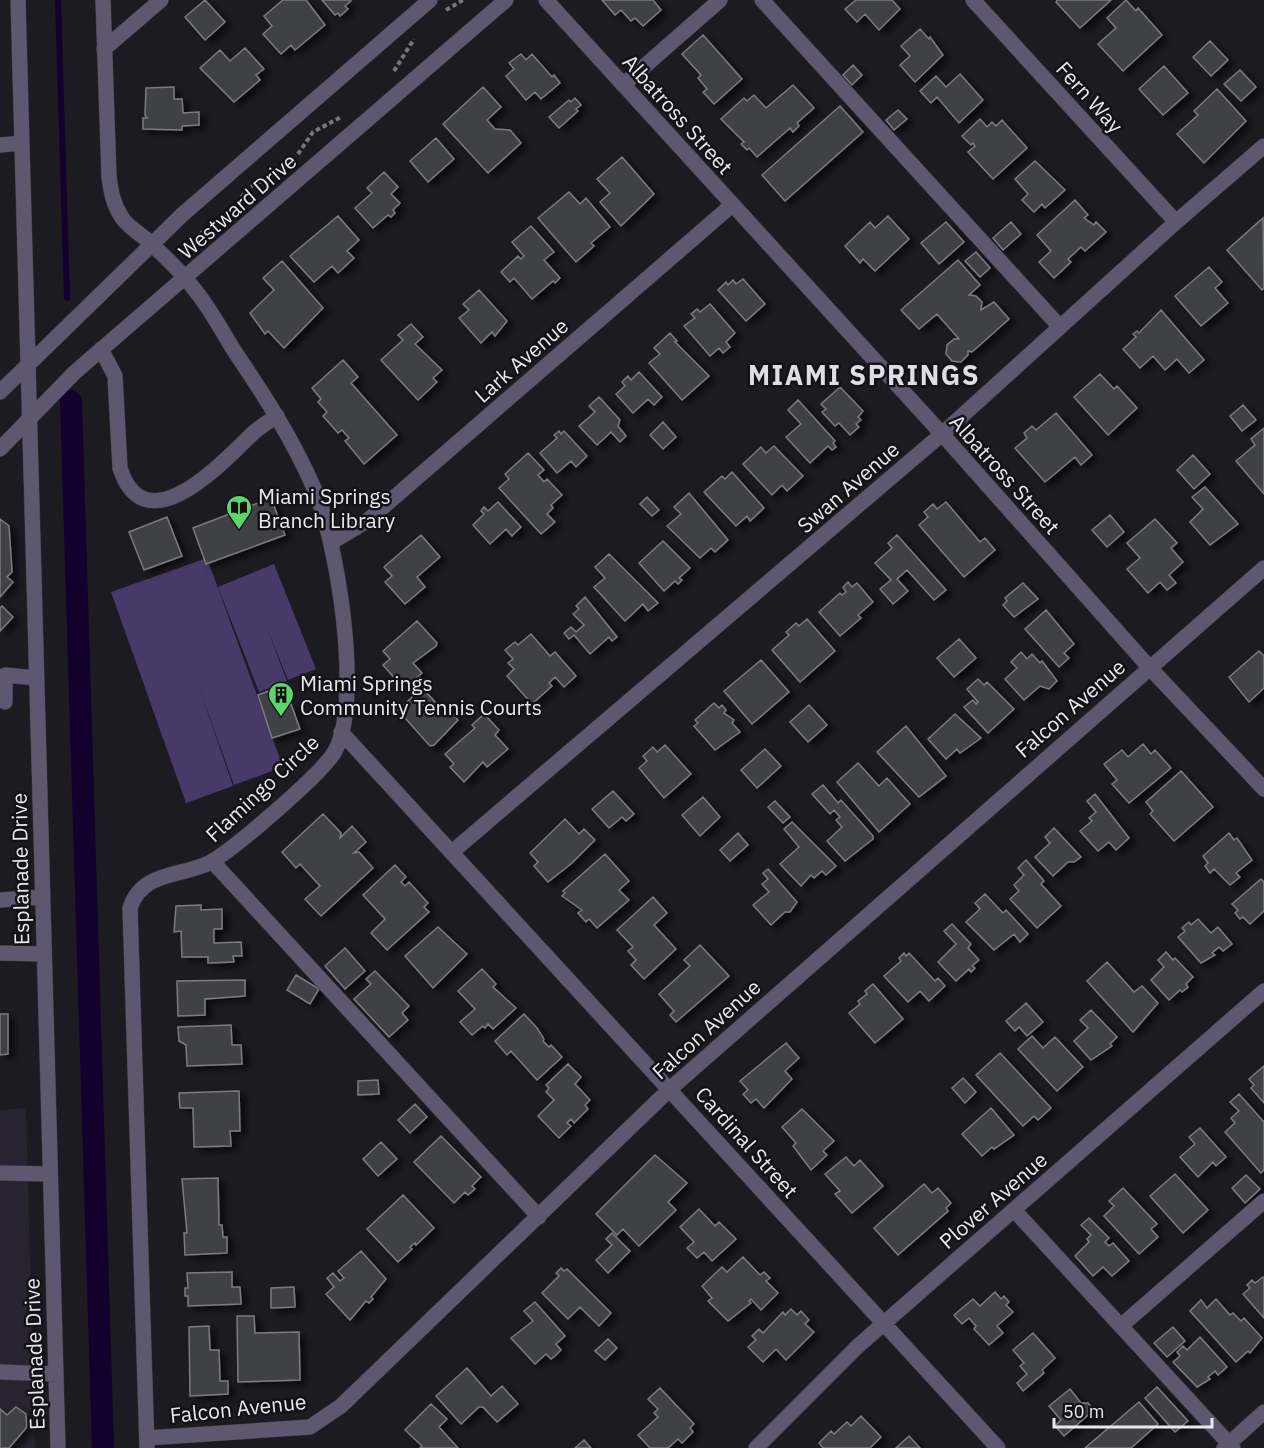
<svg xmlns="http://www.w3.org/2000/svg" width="1264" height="1448" viewBox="0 0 1264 1448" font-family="'IBM Plex Sans',sans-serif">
<defs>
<filter id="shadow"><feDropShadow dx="6" dy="4" stdDeviation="3" flood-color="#0009"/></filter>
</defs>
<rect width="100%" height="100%" fill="#1d1b22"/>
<path fill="#272330" d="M26,1108L35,1448H0V1110Z"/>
<path fill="#473968" d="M207,558L283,767L234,785L198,685L233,786L186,803L111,592Z
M274,564L316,669L288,680L267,628L287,681L259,692L218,587Z"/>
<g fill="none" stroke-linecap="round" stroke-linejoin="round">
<path stroke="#12002d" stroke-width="6" d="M58,0L67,298"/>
<path stroke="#12002d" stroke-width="22" d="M71,401L103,1448"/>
</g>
<path fill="#403f46" stroke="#7c7a82" stroke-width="1.5" filter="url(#shadow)" d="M205,0L225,22L205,40L185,17Z
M283,0H306L325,25L295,50L291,45L281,54L263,34L272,26L264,16Z
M322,0H350L351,1L345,6L348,9L340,16L338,13L335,15Z
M602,0H653L661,10L643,26L635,18L631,21L621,10L615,15Z
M856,0H892L900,9L879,30L865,14L857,22L845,9Z
M1111,0L1080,28L1056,2L1057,0Z
M1126,0L1136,11L1138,8L1162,35L1123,71L1098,44L1116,28L1107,18Z
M920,29L929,39L930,37L943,55L915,82L900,65L910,56L901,46Z
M703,35L742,79L714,104L703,92L707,89L698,78L701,75L682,54Z
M1210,41L1228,60L1211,76L1193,57Z
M245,48L264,69L256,75L260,80L234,102L200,68L220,50L230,61Z
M521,54L526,60L532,54L552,77L554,75L560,83L541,99L535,92L526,100L506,76L514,69L509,63Z
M853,65L862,75L852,85L843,75Z
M1164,66L1188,93L1163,115L1139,89Z
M1240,70L1256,87L1241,101L1224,84Z
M960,74L983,100L959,123L937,97L931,103L920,91L936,76L946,87Z
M793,85L814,108L797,123L799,126L793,132L790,128L757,157L749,148L747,150L741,144L744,142L721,119L744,98L747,101L754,95L766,108Z
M174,87V99H182L183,113L199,112V125L182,126V130L143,129V118H147L145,115L146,88Z
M483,87L501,107L487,120L495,129L510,130L521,143L488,173L443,124Z
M1217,89L1246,121L1204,163L1177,134L1198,115L1194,111Z
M575,98L581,105L576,109L578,111L559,128L549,117L569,100L571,102Z
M840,106L863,132L785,201L762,175Z
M898,110L907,119L894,130L886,120Z
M980,119L987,127L992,122L996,126L1002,120L1027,148L993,179L968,152L975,146L973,143L971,145L962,136Z
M436,138L454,159L428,182L410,161Z
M622,157L654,194L621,226L600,202L610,193L597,179Z
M1035,161L1065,190L1045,208L1042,204L1034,212L1022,200L1028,194L1015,179Z
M384,172L398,187L391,194L400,203L393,210L395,213L391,217L388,215L373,228L355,208L372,193L367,188Z
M569,192L580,204L586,198L610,227L591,243L594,246L576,262L538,218Z
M1075,200L1088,215L1084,218L1094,225L1096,222L1106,232L1085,251L1081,247L1068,259L1071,262L1054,278L1039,262L1051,251L1037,235Z
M338,216L359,240L347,251L354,258L338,273L332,266L314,282L290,256Z
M888,216L909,239L875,271L863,259L860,263L845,246L870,222L875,228Z
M1263,218L1264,288L1262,290L1227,250Z
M946,222L964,242L939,264L921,243Z
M1011,222L1021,234L1003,250L993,238Z
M531,226L554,252L544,260L560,278L555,283L553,281L532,299L514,278L510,282L501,272L518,256L521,259L524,256L512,242Z
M976,252L990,268L980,277L965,261Z
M958,260L980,285L969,295L976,296L982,302L981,310L994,302L1009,319L972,352L968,351V355L961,362L952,361L946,354L947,345L954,339H959L937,314L919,329L901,310Z
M282,261L323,308L284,348L268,331L265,334L250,313L274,290L263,278Z
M1209,267L1222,282L1215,288L1228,303L1201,326L1175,296Z
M743,279L765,304L746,321L718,290L726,282L728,285L733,280L736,284Z
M479,290L507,321L495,336L492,332L481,343L459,318L469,310L463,304Z
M710,304L735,333L726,342L730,347L723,353L719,348L710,356L684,326L695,318L691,314L697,309L700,312Z
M1161,310L1204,360L1189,373L1177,359L1165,370L1153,356L1140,368L1123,349L1136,337L1133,334L1137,331L1139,333Z
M411,324L423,337L415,344L442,370L433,378L437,382L418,400L381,360L403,340L398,335Z
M670,333L677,341L675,342L709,376L682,400L649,363L660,354L654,348Z
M343,360L358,377L351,383L397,435L364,464L345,441L349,438L342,430L338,433L323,416L327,412L318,402L321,399L312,388Z
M639,372L662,397L654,405L648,399L633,413L616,394L625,386L622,382L628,376L631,380Z
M1100,374L1114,389L1117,386L1137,408L1108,435L1074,397Z
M840,387L863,411L858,417L861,420L856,424L859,427L850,435L839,423L835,426L822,412L826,409L821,404Z
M599,397L620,420L618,426L626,436L620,442L611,432L597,445L579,426L595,412L589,406Z
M798,400L835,441L833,443L836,447L832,450L828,446L810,463L786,437L801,424L788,410Z
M1243,405L1256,420L1242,431L1230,416Z
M1056,413L1092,455L1081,465L1075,457L1045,482L1015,448L1027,438L1024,433L1032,426L1036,430Z
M663,422L676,437L663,449L650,435Z
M1264,428V494L1236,461L1255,445L1251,439Z
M559,431L561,434L564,431L587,456L576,467L571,461L557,473L540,453L557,438L554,435Z
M774,446L803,476L787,491L782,485L772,495L743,464L761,447L766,453Z
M528,453L544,470L538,475L544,482L547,479L562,495L551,505L553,508L547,514L555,522L541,534L499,488L509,479L505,474Z
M1193,455L1210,474L1194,489L1177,470Z
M732,472L764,508L750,521L747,516L736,526L704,492L722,476L725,479Z
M1205,487L1238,524L1210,545L1190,522L1203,509L1192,497Z
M689,493L728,540L715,552L711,548L700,558L667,526L681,514L674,507Z
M647,497L659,510L652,516L640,504Z
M271,498L285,535L206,564L193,528Z
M498,502L521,527L512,536L506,529L490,544L473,525L484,514L481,511L484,507L488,511Z
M946,502L980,542L985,538L995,550L964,577L919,525L928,517L924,512L933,504L937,509Z
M1110,515L1124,532L1107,547L1092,530Z
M167,517L182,556L144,570L129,532Z
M0,519L9,526L12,572L7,577L13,582L0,597Z
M1155,519L1177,543L1171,548L1183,562L1169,575L1176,583L1167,590L1160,582L1148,593L1127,569L1140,558L1127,543Z
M421,535L440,557L417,577L425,587L405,604L385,582L392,576L384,567Z
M897,535L946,590L934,600L907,570L897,579L908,591L893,604L880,589L891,580L875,563L892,548L888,543Z
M663,541L690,568L679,578L682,580L678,584L675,581L664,591L639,563Z
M609,554L658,603L648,611L643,604L625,621L594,587L605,578L595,567Z
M848,582L852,587L857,583L873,602L858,615L861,618L840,636L819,612L840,593L842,595L846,592L843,587Z
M1023,583L1038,599L1014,617L1003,605L1007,601L1005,598Z
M585,597L617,637L612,641L609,637L590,654L574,635L569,639L564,633L571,627L576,632L584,625L573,614L579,609L576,606Z
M2,606L13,617L0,631V608Z
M1046,610L1074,644L1064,653L1069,658L1059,667L1025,629Z
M807,619L835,651L800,682L772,650L789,635L786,632L796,623L799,626Z
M417,621L437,643L436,646L413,663L422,673L404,689L383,665L390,659L383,651Z
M531,634L550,656L555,652L576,676L564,687L555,677L549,683L552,686L532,704L507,676L514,669L508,663L513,659L505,650L515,642L518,645Z
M959,639L976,658L954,677L937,658Z
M1259,651L1264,656V688L1249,702L1229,677Z
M1021,652L1027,659L1032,654L1040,663L1042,661L1057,681L1049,689L1040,686L1024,700L1005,679L1017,668L1011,662Z
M761,660L789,692L752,724L724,691Z
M978,679L984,685L987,682L1014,709L988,733L964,707L973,700L976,704L978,702L967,689Z
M422,688L441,708L446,710L447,708L458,720L434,745L430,746L398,710Z
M274,689L281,708L291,704L300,729L272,738L258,695Z
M714,703L719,708L722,705L726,710L724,713L734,720L732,723L740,732L715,750L694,726L698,723L695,720Z
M809,705L827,725L808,742L790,722Z
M484,714L499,730L495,735L508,749L487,767L483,762L464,782L450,767L454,764L445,754L475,728L472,725Z
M955,714L981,738L960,753L957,749L946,759L928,739Z
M906,726L946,776L919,797L877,752Z
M1143,744L1151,754L1155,750L1171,768L1129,803L1112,784L1117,780L1104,764L1122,750L1128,757Z
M665,745L691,774L664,798L639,768L647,761L643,756L653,747L657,752Z
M765,749L781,766L757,788L741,770Z
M858,763L879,786L887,778L910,804L879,832L837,782Z
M1181,771L1213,807L1174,841L1150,814L1153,811L1146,802Z
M823,785L838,803L841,800L873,836V839L845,861L827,841L842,827L836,820L840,817L834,810L830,814L812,794Z
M613,791L634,814L626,821L622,817L609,828L592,809Z
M1095,794L1129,838L1116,850L1109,842L1098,851L1080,831L1092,821L1089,818L1096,812L1087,801Z
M703,797L720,817L700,836L682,815Z
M775,801L790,817L783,823L768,807Z
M323,814L341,833L340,838L352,826L366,842L354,853L359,852L373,868L321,916L305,899L320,886L300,864L296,868L282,852Z
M565,819L579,834L584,829L595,840L572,863L548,882L534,866L538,862L530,853Z
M792,822L836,866L826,875L822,871L814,878L811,875L801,886L780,864L799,847L784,829Z
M1054,828L1081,857L1074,862H1068L1053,876L1035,857L1050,843L1045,837Z
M738,833L748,845L730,861L720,850Z
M1229,833L1234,840L1237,838L1252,860L1236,873L1240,877L1230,885L1214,869L1210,873L1205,866L1208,863L1203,856Z
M605,854L629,881L619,890L629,900L597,928L589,919L586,922L578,913L582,910L562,896L565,893L563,891Z
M1026,860L1044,881L1041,884L1061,906L1037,928L1010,899L1019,891L1014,885L1024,875L1018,868Z
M395,865L406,877L401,882L405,886L409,882L428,903L424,907L429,912L387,950L371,933L385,919L363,895Z
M768,869L797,902L790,912H785L771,925L753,905L769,892L762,884L768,879L763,873Z
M1261,879L1264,882V911L1250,924L1243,917L1240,919L1235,913L1238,910L1232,904Z
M985,894L1003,913L1006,910L1028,934L1020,942L1014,934L994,950L966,922L980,909L975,903Z
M653,897L667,913L654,925L676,949L644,979L631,965L636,960L628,951L633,947L617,930Z
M201,905V910L222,909V929H214V943L241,942L242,956H233L234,962L208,963V957H182L181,931L174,932L176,906Z
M1198,919L1211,933L1218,927L1232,944L1223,951L1219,947L1212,953L1215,955L1201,963L1178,937L1185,931L1182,928L1189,922L1191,925Z
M952,924L971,944L968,948L979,960L972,966L975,968L971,972L969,969L956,981L938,962L956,944L944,931Z
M438,927L467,954L433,988L405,956Z
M700,945L729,976L676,1022L670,1015L674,1011L659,994L690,966L684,960Z
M345,948L365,971L345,989L325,966Z
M1166,952L1173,960L1175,958L1193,977L1186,984L1188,987L1182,992L1180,990L1169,1000L1151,980L1164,967L1158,960Z
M904,953L906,956L909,953L935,981L938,978L945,986L929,1001L920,991L908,1002L884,976L901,961L899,958Z
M1107,962L1134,992L1142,986L1158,1003L1133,1032L1087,981Z
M482,969L496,984L493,987L516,1008L493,1029L488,1024L485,1028L483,1026L472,1035L460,1022L475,1009L458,991Z
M375,971L409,1006L402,1013L408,1020L389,1037L354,999L371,984L366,979Z
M296,975L319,989L310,1004L287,990Z
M245,980V996L205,999V1015L178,1016L177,981Z
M873,984L903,1019L875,1043L849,1013L860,1004L858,1001L867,994L865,991Z
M1026,1003L1043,1022L1027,1036L1019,1027L1015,1031L1006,1021Z
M1091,1010L1117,1037L1110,1044L1112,1046L1091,1060L1074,1041L1088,1028L1080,1020Z
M0,1014H8V1054L0,1055Z
M524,1014L537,1028L544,1039L543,1041L549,1047L551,1045L562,1057L537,1080L511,1051L507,1055L495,1041Z
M231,1025L232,1045H241L242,1064L187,1066L186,1045L179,1041L178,1027Z
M1032,1036L1043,1048L1055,1037L1083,1067L1057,1091L1018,1049Z
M786,1043L799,1058L785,1071L792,1079L764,1108L756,1099L751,1103L743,1094L748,1090L740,1081Z
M1000,1053L1051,1108L1038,1120L1034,1116L1023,1126L976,1075Z
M568,1064L581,1077L575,1084L590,1100L585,1105L588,1109L574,1123L571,1119L567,1123L571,1126L559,1138L538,1116L554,1100L546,1092L549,1088L546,1085Z
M1264,1066V1103L1251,1088L1254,1085L1249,1079Z
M963,1078L976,1092L965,1103L952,1088Z
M378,1080L379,1094L358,1095V1081Z
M239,1091L240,1131H230L231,1146L194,1147L193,1108H180L179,1093Z
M1239,1094L1264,1122V1170L1261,1173L1225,1132L1235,1123L1231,1118L1239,1111L1230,1102Z
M415,1104L427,1117L410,1133L398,1120Z
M991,1108L1014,1135L994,1149L992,1147L982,1156L962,1134Z
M802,1109L834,1141L823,1151L827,1155L811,1170L793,1146L796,1143L782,1127Z
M1200,1128L1226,1157L1216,1166L1213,1162L1198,1177L1180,1157L1195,1144L1189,1137Z
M441,1136L481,1177L472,1186L475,1189L468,1195L465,1192L454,1203L414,1162Z
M381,1142L397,1159L378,1176L363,1159Z
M655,1155L687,1183L668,1202L676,1210L639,1246L623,1229L617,1235L596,1214Z
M846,1157L854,1166L860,1160L883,1186L852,1213L835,1194L840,1191L825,1174Z
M1175,1174L1208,1210L1183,1233L1150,1196Z
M1246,1175L1260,1189L1245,1203L1232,1188Z
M218,1178L219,1225H222L223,1237H227V1253L185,1255L184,1233H187L182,1179Z
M924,1184L932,1193L938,1188L951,1203L946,1208L948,1211L898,1255L874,1228Z
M1123,1188L1157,1224L1151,1229L1158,1237L1139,1254L1104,1216L1114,1206L1109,1201Z
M403,1195L434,1228L416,1245L415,1243L410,1247L412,1249L398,1262L367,1229Z
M699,1209L715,1226L719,1222L736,1239L712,1261L704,1252L697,1258L687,1248L694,1242L680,1227Z
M1089,1218L1109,1238L1105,1242L1109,1246L1113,1243L1129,1261L1112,1276L1103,1267L1093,1276L1075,1256L1089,1242L1087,1239L1091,1235L1081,1225Z
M612,1233L630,1251L608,1273L596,1260L612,1245L606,1239Z
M361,1251L386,1279L371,1297L373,1299L369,1303L366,1301L350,1320L326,1294L334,1287L327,1278L333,1273L340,1281L344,1278L338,1271Z
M743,1257L760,1275L764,1272L770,1278L766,1281L778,1293L761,1310L751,1299L749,1301L751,1303L728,1321L708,1301L712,1298L702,1286L722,1267L727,1272Z
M561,1268L564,1271L567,1269L611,1313L599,1326L580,1307L568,1319L542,1293L559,1276L556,1273Z
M232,1272V1287H240L241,1304L188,1306V1296H185V1288H188L187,1273Z
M1263,1277L1264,1278V1318L1243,1294L1250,1288L1247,1285L1252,1280L1255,1283Z
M294,1287L295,1307L271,1308V1288Z
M995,1292L1001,1299L1004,1296L1009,1302L1006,1305L1013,1312L997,1326L1003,1333L989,1345L974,1329L976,1326L969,1318L962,1324L954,1315L973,1299L980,1306Z
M1216,1299L1230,1315L1233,1313L1241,1321L1244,1318L1262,1338L1250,1353L1248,1351L1236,1362L1190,1311L1201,1300L1207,1308Z
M535,1302L565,1336L556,1344L561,1350L556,1355L551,1359L546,1354L535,1364L511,1338L533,1321L524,1311Z
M791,1309L797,1315L801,1311L809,1320L805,1324L814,1332L786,1360L776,1349L763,1362L748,1347L756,1340L752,1336L759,1329L763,1333L783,1312L785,1315Z
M237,1316H254L255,1333L299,1332L300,1380L238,1382Z
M209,1326L210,1350H219L220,1381H228V1394L190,1396L189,1327Z
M1173,1327L1185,1341L1167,1357L1154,1343Z
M1033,1333L1055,1358L1042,1370L1044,1373L1023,1391L1017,1383L1027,1374L1020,1366L1024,1363L1013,1350Z
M1200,1337L1227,1367L1218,1375L1215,1371L1208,1377L1210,1379L1197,1387L1173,1362L1180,1356L1177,1352L1183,1346L1187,1350Z
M608,1339L617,1348L605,1360L595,1351Z
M467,1368L491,1396L502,1386L518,1404L497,1422L483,1407H479L461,1424L436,1396Z
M1157,1387L1188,1421L1175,1432L1145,1398Z
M660,1388L694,1424L690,1428L693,1432L682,1443L678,1439L668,1448H650L638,1435L658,1417L654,1413L658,1409L648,1399Z
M1070,1389L1081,1403H1088L1094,1410L1064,1436L1055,1426L1061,1420L1049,1406Z
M1139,1402L1158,1424L1131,1448H1085Z
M431,1404L447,1419L439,1427L458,1448H420L422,1446L405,1430Z
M16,1407L26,1414L27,1427L9,1448H0V1409L7,1415Z
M861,1416L881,1437L870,1448H823L819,1443L831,1431L834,1434L847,1422L851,1426Z
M909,1436L920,1448H896Z
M584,1440L591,1448H575Z"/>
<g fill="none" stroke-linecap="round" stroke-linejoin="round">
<defs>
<path id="minor" d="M18,0L58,1448
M103,0L109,177C111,191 113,204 121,216C126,226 140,233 148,241C166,257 184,275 198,294C212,312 223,333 235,352C264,395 292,438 313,486C337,538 363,701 335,751C323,773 232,851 209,863C180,877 142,871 130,908L147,1448
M546,0L942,434L1149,667L1264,789
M762,0L1060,327
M973,0L1176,222
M104,49L161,0
M623,85L720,0
M0,145L22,143
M101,349L115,376L120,468C145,546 221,464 251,435C258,428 268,422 277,416
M0,392L183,214L430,0
M0,449L74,373L506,0
M332,542L367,521L732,205
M5,702V675L36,678
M341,732L998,1448
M452,852L942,434L1176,222L1264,146
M212,861L539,1217
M0,900L42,897
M0,953L43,954
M0,1173L50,1174
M1014,1210L1233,1448
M1121,1326L1264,1201
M0,1372L56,1374
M147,1438L310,1427L341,1406L670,1089L1264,568
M756,1448L858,1346L1264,991
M1224,1448L1264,1412"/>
</defs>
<use href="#minor" stroke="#3a383e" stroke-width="16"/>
<path stroke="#78767c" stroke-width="4" stroke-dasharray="4.5 3" stroke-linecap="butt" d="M446,10L463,0
M394,71L414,39
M298,154L313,132L341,117
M233,210L248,188L276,173
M201,233L219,223"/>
<use href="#minor" stroke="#5d5770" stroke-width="15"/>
</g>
<defs>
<symbol id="library-pin" viewBox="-11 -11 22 30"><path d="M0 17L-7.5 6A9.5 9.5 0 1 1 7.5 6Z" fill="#5cd56d" stroke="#141219"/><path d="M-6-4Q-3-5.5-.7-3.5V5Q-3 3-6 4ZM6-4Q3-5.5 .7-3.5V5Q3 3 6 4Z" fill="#111"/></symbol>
<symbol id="building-pin" viewBox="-11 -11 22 30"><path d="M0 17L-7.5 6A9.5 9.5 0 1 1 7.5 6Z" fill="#5cd56d" stroke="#141219"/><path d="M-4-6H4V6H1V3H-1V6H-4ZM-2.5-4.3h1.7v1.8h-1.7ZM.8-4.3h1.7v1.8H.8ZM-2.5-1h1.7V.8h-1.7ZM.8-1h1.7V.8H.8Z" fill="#111"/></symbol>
</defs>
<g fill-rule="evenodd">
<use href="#library-pin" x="224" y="493" width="30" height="40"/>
<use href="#building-pin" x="266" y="680" width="30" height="40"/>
</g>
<g text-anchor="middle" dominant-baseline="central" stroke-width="5" stroke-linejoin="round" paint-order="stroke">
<g font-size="21" fill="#e9e8ec" stroke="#141219">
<text transform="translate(1090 97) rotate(48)">Fern Way</text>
<text transform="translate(678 114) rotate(48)">Albatross Street</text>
<text transform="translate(237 206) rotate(-41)">Westward Drive</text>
<text transform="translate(521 360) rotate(-41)">Lark Avenue</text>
<text transform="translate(1005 474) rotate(48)">Albatross Street</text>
<text transform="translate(848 487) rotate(-41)">Swan Avenue</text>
<text transform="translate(1070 708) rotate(-41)">Falcon Avenue</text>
<text transform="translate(262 788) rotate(-43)">Flamingo Circle</text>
<text transform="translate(20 869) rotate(-91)">Esplanade Drive</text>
<text transform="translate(706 1029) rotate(-42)">Falcon Avenue</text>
<text transform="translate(747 1142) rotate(48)">Cardinal Street</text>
<text transform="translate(993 1200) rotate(-41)">Plover Avenue</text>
<text transform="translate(34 1354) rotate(-92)">Esplanade Drive</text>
<text transform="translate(238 1408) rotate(-6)">Falcon Avenue</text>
</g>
<g font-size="21" fill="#e9e8ec" stroke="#141219" text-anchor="start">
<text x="258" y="496">Miami Springs<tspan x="258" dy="24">Branch Library</tspan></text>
<text x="300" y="683">Miami Springs<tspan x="300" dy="24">Community Tennis Courts</tspan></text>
</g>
<g font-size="27" font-weight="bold" letter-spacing="1.5" fill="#e0dde7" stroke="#141219">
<text x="864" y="374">MIAMI SPRINGS</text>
</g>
</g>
<path d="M1054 1418v9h158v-9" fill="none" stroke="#e9e8ec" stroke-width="3"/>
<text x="1063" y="1418" font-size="18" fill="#e9e8ec" stroke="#141219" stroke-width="4.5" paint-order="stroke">50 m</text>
</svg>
